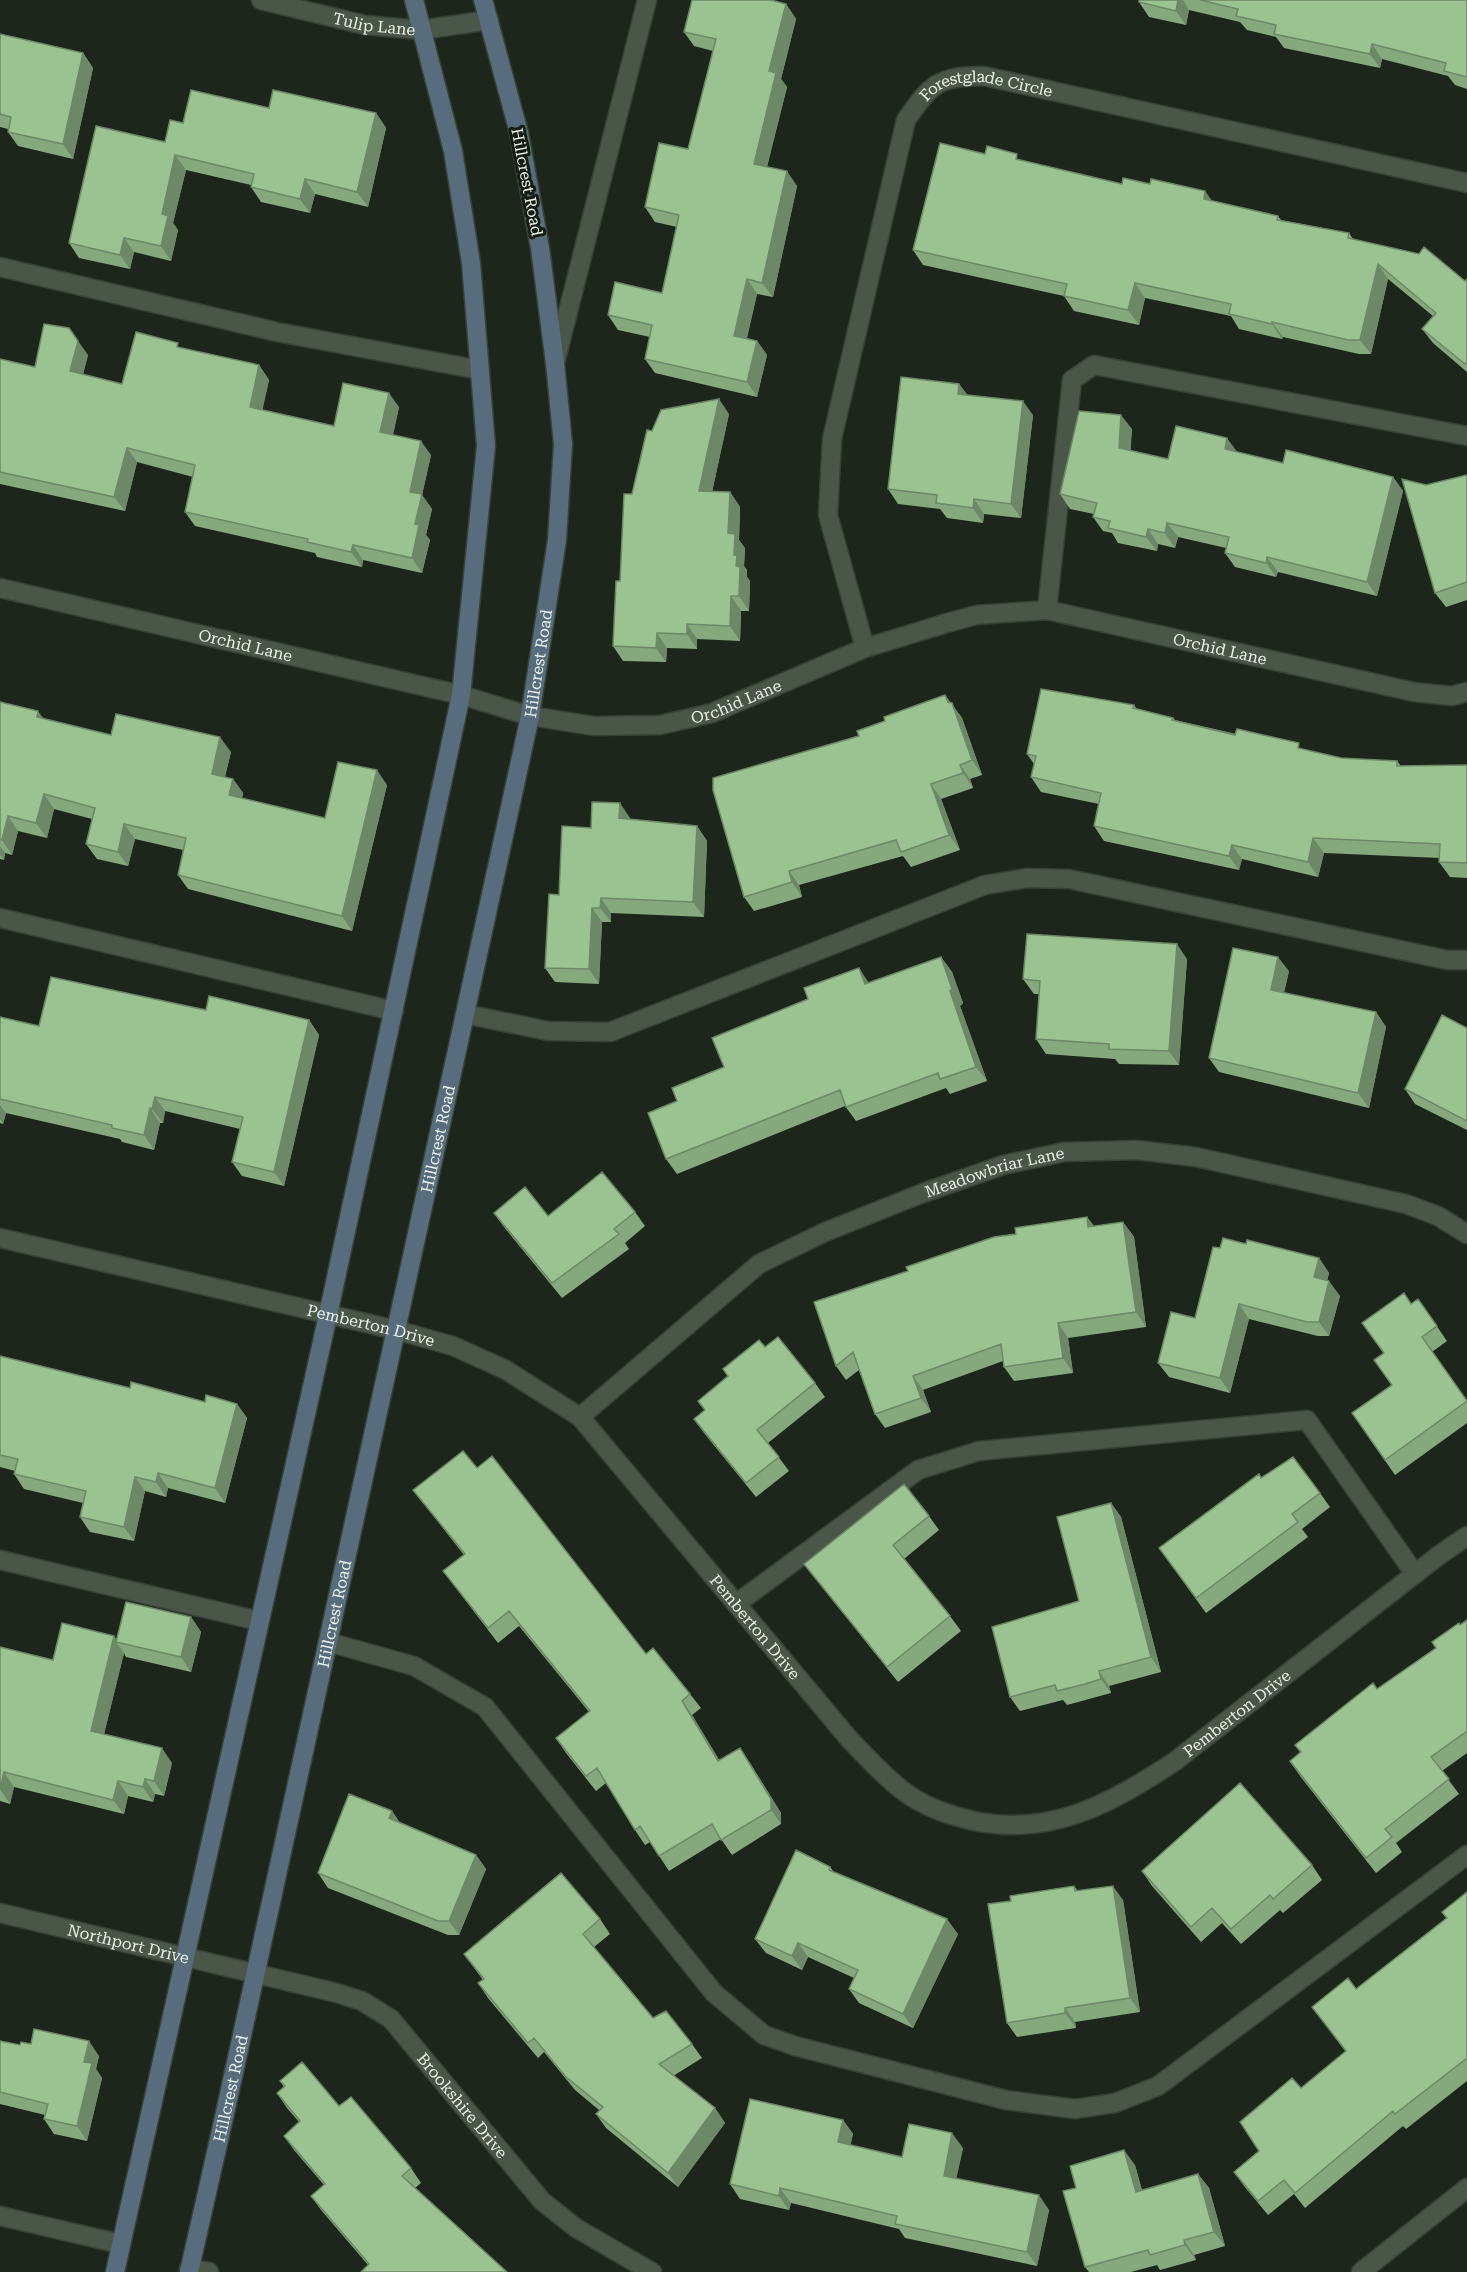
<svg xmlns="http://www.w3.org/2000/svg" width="1467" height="2272" viewBox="0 0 1467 2272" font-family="'Roboto Serif',serif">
<rect width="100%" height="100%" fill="#1c261a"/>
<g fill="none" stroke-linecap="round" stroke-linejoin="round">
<defs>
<path id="lane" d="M0,267L277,332L480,370
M555,363L647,0
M1047,610L1072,380L1094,365L1467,436
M0,918L394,1011
M465,1014L548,1031L610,1032L985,885L1027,878L1069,879L1447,960H1467
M0,1560L259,1621
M736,1604L918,1470L979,1451L1307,1420L1415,1574
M328,1642L414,1666L485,1707L714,1993L764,2035L795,2046L1006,2100L1075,2109L1115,2103L1158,2086L1467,1855
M0,2216L121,2244
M189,2269L209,2272"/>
<g id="street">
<path id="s1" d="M261,0L365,25L421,30L489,20"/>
<path id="s2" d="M0,588L461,695L530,716L594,726L660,725L712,713L865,648L947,623L976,615L1047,610L1414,692L1452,696L1467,692"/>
<path id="s3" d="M865,648L828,515L832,439L906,120C931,84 938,76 984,76L1467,183"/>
<path id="s4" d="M0,1238L396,1330L453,1346L506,1370L580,1417L850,1740C868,1758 885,1778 906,1793C927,1808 949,1815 974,1821C1052,1837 1111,1803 1174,1762L1438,1556L1467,1536"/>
<path id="s5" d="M580,1417L759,1264L825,1232L923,1193L1003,1165L1064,1152L1137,1150L1196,1157L1406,1204L1438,1216L1467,1234"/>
<path id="s6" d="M0,1913L337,1993L362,2001L391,2019L542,2201L576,2228L652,2272"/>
<path d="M1361,2272L1467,2188"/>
</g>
<g id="secondary">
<path d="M115,2272L328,1315L461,695L486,446L471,263L453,151L414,0"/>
<path id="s7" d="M189,2272L225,2113L530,716L557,540L563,444L555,363L540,248L519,133L483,0"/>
</g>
</defs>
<use href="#lane" stroke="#384137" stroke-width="21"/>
<use href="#street" stroke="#384137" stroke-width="21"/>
<use href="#secondary" stroke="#384137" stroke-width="21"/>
<use href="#lane" stroke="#4a5647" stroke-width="18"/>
<use href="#street" stroke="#4a5647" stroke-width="18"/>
<use href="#secondary" stroke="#576d7e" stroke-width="18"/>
</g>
<path fill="#85a87d" d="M1139,0H1467V89L1455,85L1448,76L1382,59L1380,68L1284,48L1276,37L1247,30L1240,22L1189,10L1186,25L1149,17L1139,2Z
M786,4L796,19L781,79L787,87L767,167L797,186L773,297L757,294L747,338L757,341L767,355L757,397L655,373L645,359L650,337L618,330L608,315L662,293L677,227L655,222L645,207L688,149L713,51L694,46L684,32Z
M0,34L83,53L93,68L73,159L18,146L8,132V129L0,127Z
M269,108L376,113L386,128L368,207L315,194L310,213L261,202L251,187V185L186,170L173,223L178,230L171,261L134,252L130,269L79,258L69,243L183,123Z
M1022,161L1122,184L1212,201L1278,216L1281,220L1349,233L1353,239L1465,281L1467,279V372L1433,343L1422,329L1433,316L1388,279L1371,354H1359L1283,337L1282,339L1239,329L1231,316L1145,298L1139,325L1074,311L1064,296L923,265L913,250Z
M182,348L259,365L269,380L262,410L334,426L399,407L393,435L431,455L422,495L432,509L426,535L430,540L422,573L363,560L362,567L317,557L315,553L195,526L185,512L193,477L137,462L125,511L0,484V359L35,367L88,355L83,374L122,384Z
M959,384L967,395L1033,415L1021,518L984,514L983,523L947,518L940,509L898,504L888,489Z
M729,414L712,492H730L740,507L739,540L745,548L744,566L747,570V577L750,581L749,611H741L740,641L697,639V649L667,648L666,662L623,661L613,646L620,581L632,494L652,431Z
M1132,429L1130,450L1168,459L1237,452L1283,463L1393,477L1403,491L1377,596L1278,572L1276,577L1235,567L1225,553L1226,548L1178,537L1175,548L1158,544L1157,551L1118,543L1112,533L1103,531L1093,517L1094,514L1070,509L1060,494Z
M1467,475V600L1446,607L1435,593L1426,485Z
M945,695L962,718L982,775L970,779L973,788L941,799L960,850L911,867L903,856L799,885L802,897L754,911L744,897L859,736L885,721Z
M0,702L44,719L111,735L231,752L225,777L233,779L243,793L242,799L325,818L387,785L352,931L188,889L178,875L183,850L135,839L128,866L97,859L86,844L92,819L54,809L47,838L18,831L12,855L5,853L4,860L0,859Z
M1134,705L1137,709L1173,718L1175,720L1341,758L1397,761L1401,766L1467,765V878L1450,877L1439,862L1440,858L1324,853L1318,877L1242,859L1239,870L1104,841L1094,826L1099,804L1041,792L1031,777L1034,764L1027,754Z
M630,818V819L697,826L707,841L704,917L611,913V922H602L599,984L555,982L545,968L559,895L591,828Z
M941,957L952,972L963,1003L960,1006L987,1081L950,1094L946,1088L856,1121L845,1106L677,1174L666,1159L724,1067L869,983Z
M1187,959L1179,1065L1119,1064L1115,1059L1046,1054L1036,1039L1039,994H1034L1023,979Z
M1289,971L1284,993L1376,1012L1386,1027L1369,1108L1219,1072L1209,1058Z
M206,1010L309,1020L319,1035L284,1186L242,1176L232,1162L240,1129L165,1111L163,1123H160L154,1150L122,1142L120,1139L6,1113L3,1124L0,1123V1017L39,1026Z
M1467,1028V1130L1415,1104L1405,1089Z
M635,1212L645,1226L625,1243L629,1249L562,1298L504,1227L494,1213L548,1216Z
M1087,1217L1094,1226L1123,1222L1134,1237L1146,1327L1068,1338L1073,1373L1014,1381L1004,1367L1003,1361L923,1390L931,1412L885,1428L875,1414L859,1370L846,1380L836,1366L908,1271L1016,1234Z
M1246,1244L1319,1258L1329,1273L1327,1281L1340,1296L1329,1336H1318L1249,1319L1230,1393L1169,1377L1158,1363L1195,1318L1220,1248Z
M1418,1299L1447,1341L1432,1352L1467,1400V1423L1395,1475L1352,1413L1391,1385L1384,1353L1411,1304Z
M765,1347L815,1383L825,1397L768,1443L789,1471L756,1497L704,1433L694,1419L705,1410L698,1401L728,1377L723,1369Z
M0,1356L130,1388L205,1402L237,1404L247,1418L225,1503L168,1488L166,1497L145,1491L134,1541L90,1532L80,1517L83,1503L24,1489L14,1474L15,1471L0,1467Z
M477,1468L646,1654L690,1694L701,1708L692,1715L719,1760L750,1763L781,1813V1824L732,1855L721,1839L669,1871L650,1842L645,1845L635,1830L606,1783L596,1791L566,1753L556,1738L589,1712L519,1626L498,1643L443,1571L464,1555L424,1504L413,1490Z
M1320,1493L1330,1507L1302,1529L1308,1537L1206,1613L1159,1548Z
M1111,1503L1121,1517L1161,1672L1109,1686L1111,1693L1067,1705L1063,1700L1020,1711L1010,1697L1079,1601Z
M929,1516L939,1530L904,1559L950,1616L961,1631L898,1682L815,1578L804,1564Z
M191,1617L201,1632L191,1672L126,1657L124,1653L104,1734L172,1763L164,1796L155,1794L153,1802L128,1796L124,1814L14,1787L10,1804L0,1801V1647L53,1660Z
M1467,1620V1753L1442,1771L1459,1794L1396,1843L1402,1852L1376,1873L1300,1776L1290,1761L1300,1752L1295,1745L1436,1648L1460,1625Z
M392,1811L400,1823L476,1855L486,1869L459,1935H448L328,1888L318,1873Z
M1312,1865L1322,1880L1283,1913L1280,1910L1241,1944L1222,1923L1201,1942L1152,1886L1142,1871Z
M830,1867L834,1872L958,1934L913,2028L859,2003L849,1989L854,1978L808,1957L802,1970L766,1953L755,1939Z
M1074,1886L1078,1891L1123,1900L1140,2012L1075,2022L1076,2028L1017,2037L1007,2023L1011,1901Z
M1467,1892V2081L1406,2129L1403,2126L1305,2208L1294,2194L1268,2215L1244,2186L1234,2172L1259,2151L1301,2088L1346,2052L1312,2007L1356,1989L1446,1918L1442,1912Z
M600,1919L610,1934L594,1947L653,2018L692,2044L702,2058L673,2076L715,2108L725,2123L678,2187L606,2128L596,2114L599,2110L575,2090L544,2052L538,2058L488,1998L478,1983L483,1980L464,1954Z
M0,2041L20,2045L31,2044L99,2056L96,2069L102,2078L87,2141L54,2134L44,2119L45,2115L0,2104Z
M280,2081L339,2106L411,2168L421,2183L415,2188L368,2265L321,2210L311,2196L324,2185L294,2150L284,2136L299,2122L287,2108L277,2093L284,2087Z
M843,2120L853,2134L850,2145L902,2157L963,2148L956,2178L1049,2210L1037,2266L905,2238L899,2229L791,2203L789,2210L740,2199L730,2184Z
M1135,2165L1142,2190L1198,2174L1209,2188L1225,2246L1194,2255L1196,2260L1160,2270L1157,2265L1131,2272H1089L1085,2267L1076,2188Z"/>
<path fill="#6c8866" d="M1178,0H1183L1189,10L1186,25L1176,11Z
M786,4L796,19L781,79L787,87L764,178L754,164L769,71Z
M1372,44L1382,59L1380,68L1370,54Z
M83,53L93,68L73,159L63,144Z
M376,113L386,128L368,207L357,192Z
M175,155L186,170L173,223L178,230L171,261L161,246L162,214Z
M787,171L797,186L773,297L762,283Z
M305,179L315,194L310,213L300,199Z
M1205,191L1216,206L1204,199Z
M124,238L134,252L130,269L120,255Z
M1378,264L1388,279L1371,354L1360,340Z
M747,279L757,294L744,350L734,336Z
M1135,283L1145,298L1139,325L1128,310Z
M1272,322L1283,337L1282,339L1272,324Z
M69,328L88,355L80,386L70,371Z
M757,341L767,355L757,397L747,382Z
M259,365L269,380L260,422L250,407Z
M959,384L970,398L958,394Z
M389,393L399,407L390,447L380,432Z
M719,399L729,414L709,506L699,491Z
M1023,401L1033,415L1021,518L1011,504Z
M1121,415L1132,429L1130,462L1119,448Z
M1227,438L1238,453L1225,449Z
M421,441L431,455L422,495L432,509L426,535L430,540L422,573L412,558L410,492Z
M127,448L137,462L125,511L114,497Z
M1393,477L1403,491L1377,596L1367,582Z
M730,492L740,507L739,540L745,548L744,566L747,570V577L750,581L749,611L739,596L736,566L728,533Z
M974,499L984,514L983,523L973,508Z
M1167,523L1178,537L1175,548L1165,533Z
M1148,529L1158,544L1157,551L1146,537Z
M353,545L363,560L362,567L351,552Z
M1267,557L1278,572L1276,577L1266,563Z
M731,596L741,611L740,641L730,626Z
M687,624L697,639V649L687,634Z
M657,633L667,648L666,662L656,648Z
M945,695L962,718L982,775L972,760Z
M38,711L49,726L37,717Z
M220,737L231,752L222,788L212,774Z
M960,765L970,779L973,788L963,773Z
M377,770L387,785L352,931L342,916Z
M233,779L243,793L239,810L229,795Z
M931,784L941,799L960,850L949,835Z
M44,794L54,809L47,838L36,823Z
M620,803L630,818V833L619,818Z
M8,816L18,831L12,855L2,840Z
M124,824L135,839L128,866L118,852Z
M697,826L707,841L704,917L693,902Z
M1313,838L1324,853L1318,877L1308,862Z
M1232,845L1242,859L1239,870L1229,856Z
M0,846L5,853L4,860L0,855Z
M789,871L799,885L802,897L792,882Z
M601,898L611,913V922L600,908Z
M592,908L602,922L599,984L589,969Z
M1177,944L1187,959L1179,1065L1169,1051Z
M941,957L952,972L963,1003L960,1006L987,1081L976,1067L950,991Z
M1278,957L1289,971L1281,1005L1271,990Z
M859,968L869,983L865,984Z
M1376,1012L1386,1027L1369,1108L1358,1093Z
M309,1020L319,1035L284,1186L274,1172Z
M155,1097L165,1111L163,1123L152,1109Z
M0,1105L6,1113L3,1124L0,1119Z
M150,1108L160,1123L154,1150L144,1135Z
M1087,1217L1097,1232L1088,1227Z
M1123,1222L1134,1237L1146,1327L1136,1312Z
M1319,1258L1329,1273L1324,1292L1314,1277Z
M1329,1281L1340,1296L1329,1336L1319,1322Z
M1239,1304L1249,1319L1230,1393L1220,1378Z
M1058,1323L1068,1338L1073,1373L1063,1358Z
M913,1376L923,1390L931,1412L921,1398Z
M237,1404L247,1418L225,1503L215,1488Z
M158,1473L168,1488L166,1497L156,1482Z
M135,1477L145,1491L134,1541L124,1527Z
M1111,1503L1121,1517L1161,1672L1151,1657Z
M191,1617L201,1632L191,1672L181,1657Z
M114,1636L119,1643L116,1642L124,1653L101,1746L91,1731Z
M1099,1671L1109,1686L1111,1693L1101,1679Z
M682,1701L692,1715L729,1776L718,1761Z
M162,1748L172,1763L164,1796L154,1781Z
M740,1748L750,1763L781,1813V1824L771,1810Z
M4,1772L14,1787L10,1804L0,1789Z
M145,1779L155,1794L153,1802L143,1787Z
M118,1781L128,1796L124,1814L113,1800Z
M392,1811L402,1826L389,1818Z
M476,1855L486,1869L459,1935L449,1921Z
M1113,1886L1123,1900L1140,2012L1130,1998Z
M947,1919L958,1934L913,2028L903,2014Z
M798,1943L808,1957L802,1970L792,1956Z
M1065,2008L1075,2022L1076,2028L1065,2013Z
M89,2041L99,2056L96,2069L102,2078L87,2141L77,2126L84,2062Z
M715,2108L725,2123L678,2187L668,2173Z
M843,2120L853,2134L848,2157L838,2142Z
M952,2133L963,2148L954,2190L944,2176Z
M1124,2150L1135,2165L1146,2206L1136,2192Z
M1198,2174L1209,2188L1225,2246L1214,2232Z
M780,2188L791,2203L789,2210L779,2196Z
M1039,2195L1049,2210L1037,2266L1027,2252Z
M1184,2240L1194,2255L1196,2260L1185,2245Z"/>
<path fill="#9bc391" stroke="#6c8866" stroke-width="1.5" d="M692,0H771L786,4L769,71L776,73L754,164L787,171L762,283L747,279L734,336L757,341L747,382L645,359L652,325L608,315L615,282L662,293L679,215L645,207L659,143L688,149L716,39L684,32Z
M1139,0H1178L1176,11L1139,2Z
M1200,0H1467V77L1444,71L1446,63L1372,44L1370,54L1274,34L1276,25L1236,16L1238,9Z
M0,34L83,53L63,144L8,132L11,117L0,114Z
M191,90L269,108L273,90L376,113L357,192L305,179L300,199L251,187L254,174L175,155L162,214L168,216L161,246L124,238L120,255L69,243L96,126L165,142L170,120L183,123Z
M940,143L985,154L987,146L1017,154L1016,159L1122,184L1123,178L1150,184L1151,179L1205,191L1204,199L1278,216L1277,220L1349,233L1348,238L1419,254L1424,247L1465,281L1467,279V362L1465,364L1422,329L1436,313L1378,264L1360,340H1348L1272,322V324L1229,314L1231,304L1135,283L1128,310L1064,296L1067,284L913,250Z
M44,324L69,328L78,341L70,371L122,384L136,332L178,343L177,347L259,365L250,407L334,426L343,383L389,393L380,432L421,441L410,492L422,494L415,524L419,525L412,558L353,545L351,552L307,542L308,539L185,512L195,465L127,448L114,497L0,472V359L35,367Z
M901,377L959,384L958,394L1023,401L1011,504L974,499L973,508L936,503L937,495L888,489Z
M719,399L699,491L730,492L728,533L735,534L734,555H737L736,566L740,567L739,596H731L730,626L687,624V634L657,633L656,648L613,646L616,581H620L624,494H632L647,430L652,431L661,410Z
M1079,411L1121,415L1119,448L1168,459L1176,426L1227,438L1225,449L1283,463L1286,450L1393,477L1367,582L1267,557L1266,563L1225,553L1229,537L1167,523L1165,533L1148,529L1146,537L1108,528L1110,521L1093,517L1097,503L1060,494Z
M1467,475V582L1435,593L1402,479L1426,485Z
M1041,689L1134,705L1133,708L1173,718L1172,720L1235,735L1237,729L1299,743L1298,748L1341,758L1397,761V766L1467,765V863L1439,862L1440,844L1313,838L1308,862L1232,845L1229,856L1094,826L1101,793L1031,777L1036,756L1027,754Z
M945,695L948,702L952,703L972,760L960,765L963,773L931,784L949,835L901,852L896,840L789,871L792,882L744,897L713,790V778L859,736L857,731L885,721L884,717Z
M0,702L38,711L37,717L111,735L116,714L220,737L212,774L233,779L229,795L325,818L338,762L377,770L342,916L178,875L186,838L124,824L118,852L86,844L95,808L44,794L36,823L8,816L2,840H0Z
M592,802L620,803L619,818L697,826L693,902L601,898L600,908H592L589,969L545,968L549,894L559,895L562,826L591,828Z
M1027,934L1177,944L1169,1051L1109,1049V1044L1036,1039L1040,981L1023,979Z
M1233,948L1278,957L1271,990L1376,1012L1358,1093L1209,1058Z
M941,957L952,989L950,991L976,1067L940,1079L938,1073L846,1107L840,1090L666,1159L648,1113L677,1101L672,1088L724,1067L712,1038L808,999L804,988L859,968L865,984Z
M51,977L206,1010L209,996L309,1020L274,1172L232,1162L243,1117L155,1097L152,1109L150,1108L144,1135L112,1128V1125L0,1099V1017L39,1026Z
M1442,1015L1467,1028V1121L1405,1089Z
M602,1172L635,1212L614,1229L619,1234L552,1283L494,1213L525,1187L548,1216Z
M1087,1217L1088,1227L1123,1222L1136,1312L1058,1323L1063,1358L1004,1367L1001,1344L913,1376L921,1398L875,1414L853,1352L836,1366L814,1302L908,1271L906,1267L994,1237L1016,1234L1015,1228Z
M1223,1238L1246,1244L1247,1240L1319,1258L1314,1277L1329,1281L1319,1322H1307L1239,1304L1220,1378L1158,1363L1171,1312L1195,1318L1213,1247L1220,1248Z
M1404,1293L1411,1304L1418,1299L1437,1326L1422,1337L1467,1401L1385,1460L1352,1413L1392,1385L1374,1360L1384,1353L1362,1323Z
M778,1337L815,1383L757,1430L779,1457L746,1483L694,1419L705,1410L698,1401L728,1376L723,1369L759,1340L765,1347Z
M0,1356L130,1388L131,1382L205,1402L206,1395L237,1404L215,1488L158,1473L156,1482L135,1477L124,1527L80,1517L86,1491L14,1474L18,1459L0,1455Z
M463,1451L477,1468L492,1456L646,1654L653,1648L690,1694L682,1701L718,1761L740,1748L771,1799V1810L721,1840L712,1824L659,1856L640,1826L635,1830L597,1768L586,1776L556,1738L590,1711L509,1611L488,1628L443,1571L465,1554L413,1490Z
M1293,1457L1320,1493L1292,1514L1298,1522L1196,1598L1159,1548L1259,1474L1261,1478Z
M904,1484L929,1516L893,1545L950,1616L887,1667L804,1564Z
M1111,1503L1151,1657L1099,1671L1101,1679L1085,1684L1057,1691L1055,1685L1010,1697L992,1627L1079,1601L1057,1517Z
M126,1602L191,1617L181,1657L116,1642Z
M1467,1620V1731L1431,1757L1449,1779L1385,1829L1392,1837L1366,1858L1290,1761L1301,1752L1295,1745L1373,1683L1377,1689L1436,1648L1432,1642L1459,1623L1460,1625Z
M62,1623L114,1636L91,1731L162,1748L154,1781L145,1779L143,1787L118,1781L113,1800L4,1772L0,1789V1647L53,1660Z
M1240,1783L1312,1865L1273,1899L1270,1895L1231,1929L1212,1908L1191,1927L1142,1871Z
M349,1794L392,1811L389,1818L476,1855L449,1921H438L318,1873Z
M796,1850L830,1867L829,1870L947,1919L903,2014L849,1989L858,1970L798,1943L792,1956L755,1939Z
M561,1873L600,1919L583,1934L653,2018L666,2011L692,2044L659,2064L715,2108L668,2173L596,2114L603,2107L565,2076L534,2038L528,2043L478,1983L484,1979L464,1954Z
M1074,1886L1075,1891L1113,1886L1130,1998L1065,2008V2013L1007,2023L988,1904L1011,1901L1010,1896Z
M1467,1892V2058L1395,2114L1393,2111L1295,2193L1284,2180L1258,2201L1234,2172L1259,2151L1240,2122L1292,2078L1301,2088L1346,2051L1312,2007L1348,1978L1356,1989L1447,1918L1442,1912Z
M34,2029L89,2041L84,2062L92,2063L77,2126L44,2119L48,2104L0,2092V2041L20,2045L21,2042L31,2044Z
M302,2062L339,2106L351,2097L411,2168L402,2176L507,2272H361L369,2264L311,2196L325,2184L284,2136L300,2121L277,2093L285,2086L280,2081Z
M750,2099L843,2120L838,2142L902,2157L909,2124L952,2133L944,2176L1039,2195L1027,2252L895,2224L897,2216L780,2188L779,2196L730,2184Z
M1124,2150L1136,2192L1198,2174L1214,2232L1184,2240L1185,2245L1150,2255L1148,2250L1085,2267L1063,2191L1076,2188L1070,2166Z"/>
<g text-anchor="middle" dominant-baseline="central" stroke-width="6" stroke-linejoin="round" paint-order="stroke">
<g font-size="16" fill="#ebf2e9" stroke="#131d10">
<text stroke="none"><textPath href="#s1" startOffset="116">Tulip Lane</textPath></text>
<text stroke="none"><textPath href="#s3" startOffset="638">Forestglade Circle</textPath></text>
<text transform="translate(527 182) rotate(79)">Hillcrest Road</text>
<text stroke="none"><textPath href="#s2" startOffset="252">Orchid Lane</textPath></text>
<text stroke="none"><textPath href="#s2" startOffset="1260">Orchid Lane</textPath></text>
<text stroke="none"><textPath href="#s7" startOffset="1646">Hillcrest Road</textPath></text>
<text stroke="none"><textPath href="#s2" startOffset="756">Orchid Lane</textPath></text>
<text stroke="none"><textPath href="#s7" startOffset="1160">Hillcrest Road</textPath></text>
<text stroke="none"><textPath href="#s5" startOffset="489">Meadowbriar Lane</textPath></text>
<text stroke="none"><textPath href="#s4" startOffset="381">Pemberton Drive</textPath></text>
<text stroke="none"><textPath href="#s7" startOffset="674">Hillcrest Road</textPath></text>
<text stroke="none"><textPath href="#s4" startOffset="885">Pemberton Drive</textPath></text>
<text stroke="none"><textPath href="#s4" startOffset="1478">Pemberton Drive</textPath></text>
<text stroke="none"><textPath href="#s6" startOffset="132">Northport Drive</textPath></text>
<text stroke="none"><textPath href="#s7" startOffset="188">Hillcrest Road</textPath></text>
<text stroke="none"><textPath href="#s6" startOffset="519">Brookshire Drive</textPath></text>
</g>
</g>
</svg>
